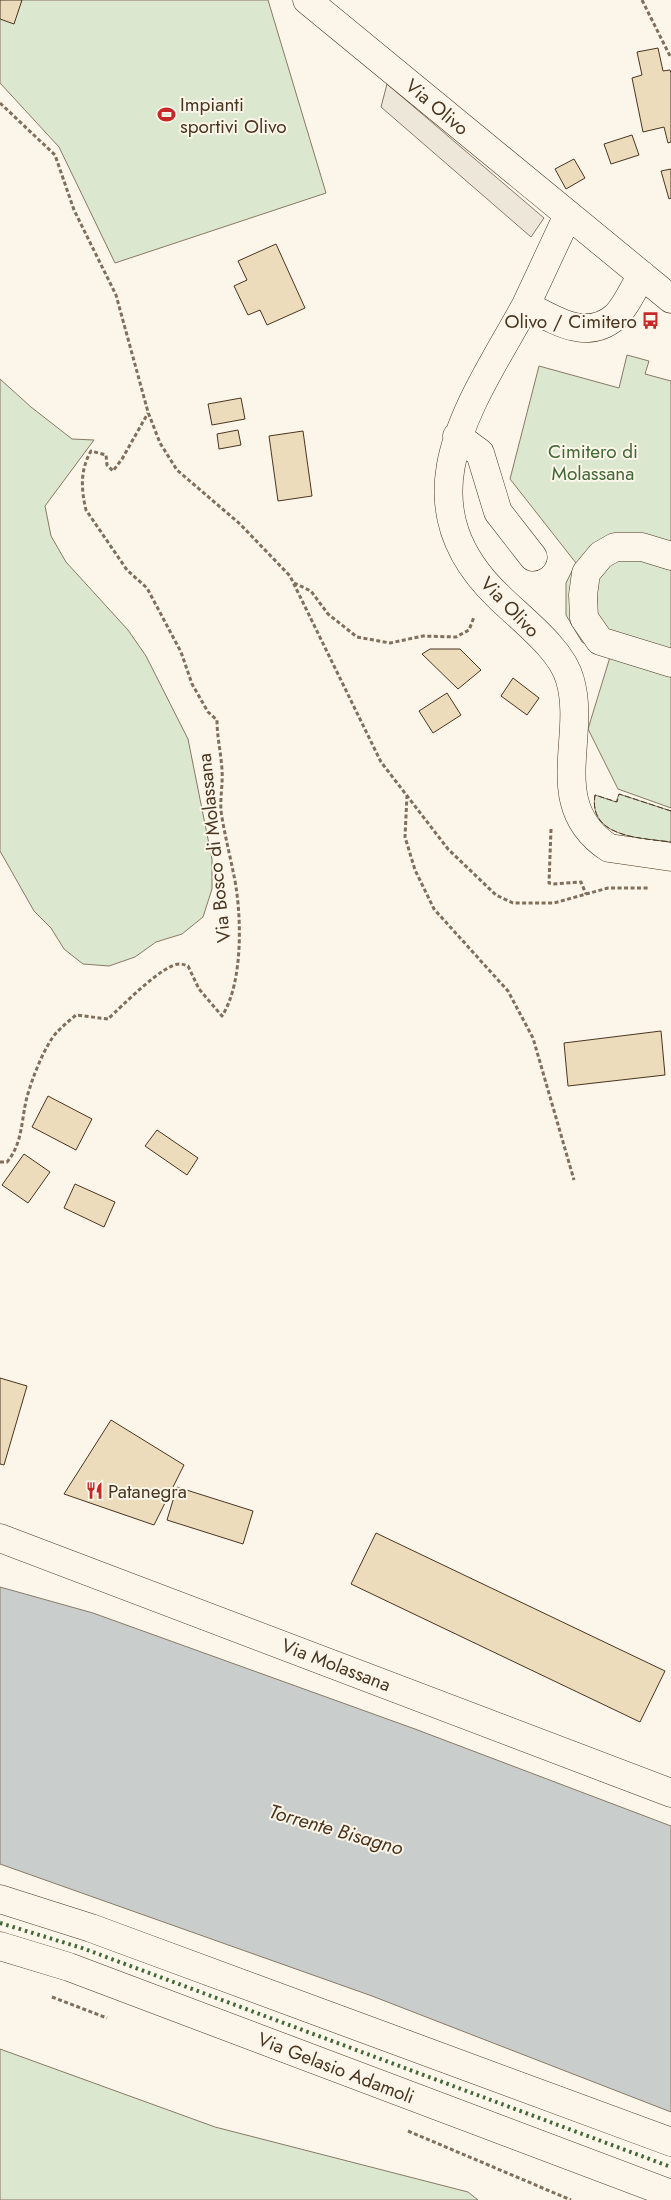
<svg xmlns="http://www.w3.org/2000/svg" width="671" height="2200" viewBox="0 0 671 2200" font-family="Jost,sans-serif">
<rect width="100%" height="100%" fill="#fbf6e9"/>
<path fill="#dce7d0" stroke="#887966" d="M0,0H268L326,193L115,263L59,147L0,83Z
M627,355L649,361L645,374L671,381V808L618,789L588,729L610,657L582,642L566,615V583L576,563L510,479L539,366L619,388Z
M0,379L31,407L72,439L94,440L45,506L51,536L66,562L128,630L146,656L188,739L212,859V889L203,917L182,934L156,942L135,957L109,966L83,964L64,949L51,928L34,911L0,851Z
M619,794L671,811V842C642,838 588,838 595,795L616,802Z
M0,2049L215,2127L468,2192L478,2200H0Z"/>
<path fill="#ede7d9" stroke="#887966" d="M387,84L544,218L531,237L381,107Z"/>
<path fill="#c9cecd" stroke="#887966" d="M0,1587L93,1613L415,1729L671,1826V2112L372,1996L0,1864Z"/>
<path fill="#ecdcbc" stroke="#4a3520" d="M0,0H22L14,24L0,19Z
M658,48L663,71L670,70L671,73V142L668,143L664,127L643,132L632,78L642,75L637,52Z
M632,135L639,155L611,164L604,144Z
M574,159L585,178L566,189L555,169Z
M671,169V198L669,199L661,171Z
M276,244L305,308L267,325L260,310L248,315L234,286L247,280L238,261Z
M241,398L245,419L212,425L208,404Z
M238,430L241,445L219,449L217,434Z
M303,431L312,496L278,501L269,436Z
M430,649H460L481,670L458,689L422,654Z
M513,678L539,698L527,715L501,696Z
M447,693L461,715L433,733L419,711Z
M661,1031L665,1075L568,1086L564,1043Z
M48,1096L92,1119L76,1150L32,1127Z
M157,1130L198,1158L187,1175L145,1146Z
M24,1154L50,1172L28,1203L2,1185Z
M75,1184L115,1202L104,1227L64,1208Z
M0,1378L27,1386L4,1465L0,1464Z
M111,1420L184,1465L154,1525L64,1494Z
M177,1487L253,1511L243,1544L167,1520Z
M376,1533L665,1671L640,1722L351,1584Z"/>
<g fill="none" stroke-linecap="round" stroke-linejoin="round">
<defs>
<path id="minor" d="M307,0L671,299
M568,215L526,305C553,319 586,342 615,317C626,307 634,287 642,275
M526,305C472,403 397,500 499,597C521,619 562,649 570,680C587,738 544,805 609,848L671,857
M457,436L480,453L498,512L533,557
M671,556L642,547H615L601,555L586,573L583,595L584,618L600,641L671,663"/>
<path id="major" d="M0,1538L671,1793
M0,1899L91,1928L671,2142
M0,1946L69,1967L671,2194"/>
</defs>
<use href="#minor" stroke="#4a3520" stroke-width="29"/>
<use href="#major" stroke="#4a3520" stroke-width="29"/>
<path stroke="#7f6f5c" stroke-width="3" stroke-dasharray="4 2.5" stroke-linecap="butt" d="M642,0L671,58
M0,103L55,155L74,210L116,295L148,412L160,443L177,470L240,524L290,576L381,762L448,849L496,895L513,903H554L608,888H650
M294,583L311,591L328,614L357,637L390,643L423,636L456,637L469,630L474,617
M407,795L405,837L415,870L434,909L508,991L533,1038L574,1180
M551,829L549,883L553,884L581,882L586,894
M0,1162H7C23,1143 21,1120 27,1097C32,1079 45,1044 58,1031C64,1025 70,1020 76,1015L108,1019C121,1007 164,963 180,964C183,964 185,965 188,966L199,989L222,1016C244,982 242,910 233,871C229,851 224,832 221,811C220,798 223,783 222,770C221,753 217,737 217,720L208,712L192,684L181,652L147,588L127,570L86,510C81,489 80,470 91,451L106,455L107,465L113,471L122,459L148,413
M52,1997L107,2018
M408,2131L571,2200"/>
<use href="#minor" stroke="#fbf6e9" stroke-width="28"/>
<use href="#major" stroke="#fbf6e9" stroke-width="28"/>
<path stroke="#436837" stroke-width="4" stroke-dasharray="2.5 4" stroke-linecap="butt" d="M0,1923L82,1948L671,2167"/>
<path stroke="#4a3520" stroke-width="1" stroke-dasharray="6 2.5" stroke-linecap="butt" d="M671,811L619,794L617,802L595,795C588,838 642,838 671,842"/>
</g>
<defs>
<symbol id="stadium-bare" viewBox="-9 -9 18 18"><path d="M0-5a6.5 5 0 1 0 0 10a6.5 5 0 1 0 0-10ZM-3.5-1.8h7v3.6h-7Z" fill="#c62828" stroke="#fbf6e9" stroke-width="2.5" paint-order="stroke"/></symbol>
<symbol id="bus-bare" viewBox="-9 -9 18 18"><path d="M-5-6H5V4H4V6H2V4H-2V6H-4V4H-5ZM-3.5-4V0h7V-4ZM-3.5 1.2v1.5H-2V1.2ZM2 1.2v1.5H3.5V1.2Z" fill="#c62828" stroke="#fbf6e9" stroke-width="2.5" paint-order="stroke"/></symbol>
<symbol id="restaurant-bare" viewBox="-9 -9 18 18"><path d="M-5-6h1v4h1v-4h1v4h1v-4h1v5L-1.5 .5V6h-2V.5L-5-1ZM5-6V6H3V1.5H1.5Q1.5-4 5-6Z" fill="#c62828" stroke="#fbf6e9" stroke-width="2.5" paint-order="stroke"/></symbol>
</defs>
<g fill-rule="evenodd">
<use href="#stadium-bare" x="154" y="102" width="25" height="25"/>
<use href="#bus-bare" x="638" y="308" width="25" height="25"/>
<use href="#restaurant-bare" x="82" y="1478" width="25" height="25"/>
</g>
<g text-anchor="middle" dominant-baseline="central" stroke-width="4" stroke-linejoin="round" paint-order="stroke">
<g font-size="19" fill="#4a3520" stroke="#fbf6e9" text-anchor="start">
<text x="180" y="104">Impianti<tspan x="180" dy="22">sportivi Olivo</tspan></text>
<text x="637" y="321" text-anchor="end">Olivo / Cimitero</text>
<text x="108" y="1491">Patanegra</text>
</g>
<g font-size="19" fill="#4a3520" stroke="#fbf6e9">
<text transform="translate(437 107) rotate(40)">Via Olivo</text>
<text transform="translate(510 607) rotate(46)">Via Olivo</text>
<text transform="translate(214 848) rotate(-96)">Via Bosco di Molassana</text>
<text transform="translate(336 1665) rotate(21)">Via Molassana</text>
<text transform="translate(336 2068) rotate(21)">Via Gelasio Adamoli</text>
</g>
<g font-size="19" fill="#436837" stroke="#fbf6e9">
<text x="593" y="451">Cimitero di<tspan x="593" dy="22">Molassana</tspan></text>
</g>
<g font-size="20" font-style="italic" fill="#4a3520" stroke="#fbf6e9">
<text transform="translate(336 1830) rotate(16)">Torrente Bisagno</text>
</g>
</g>
</svg>
